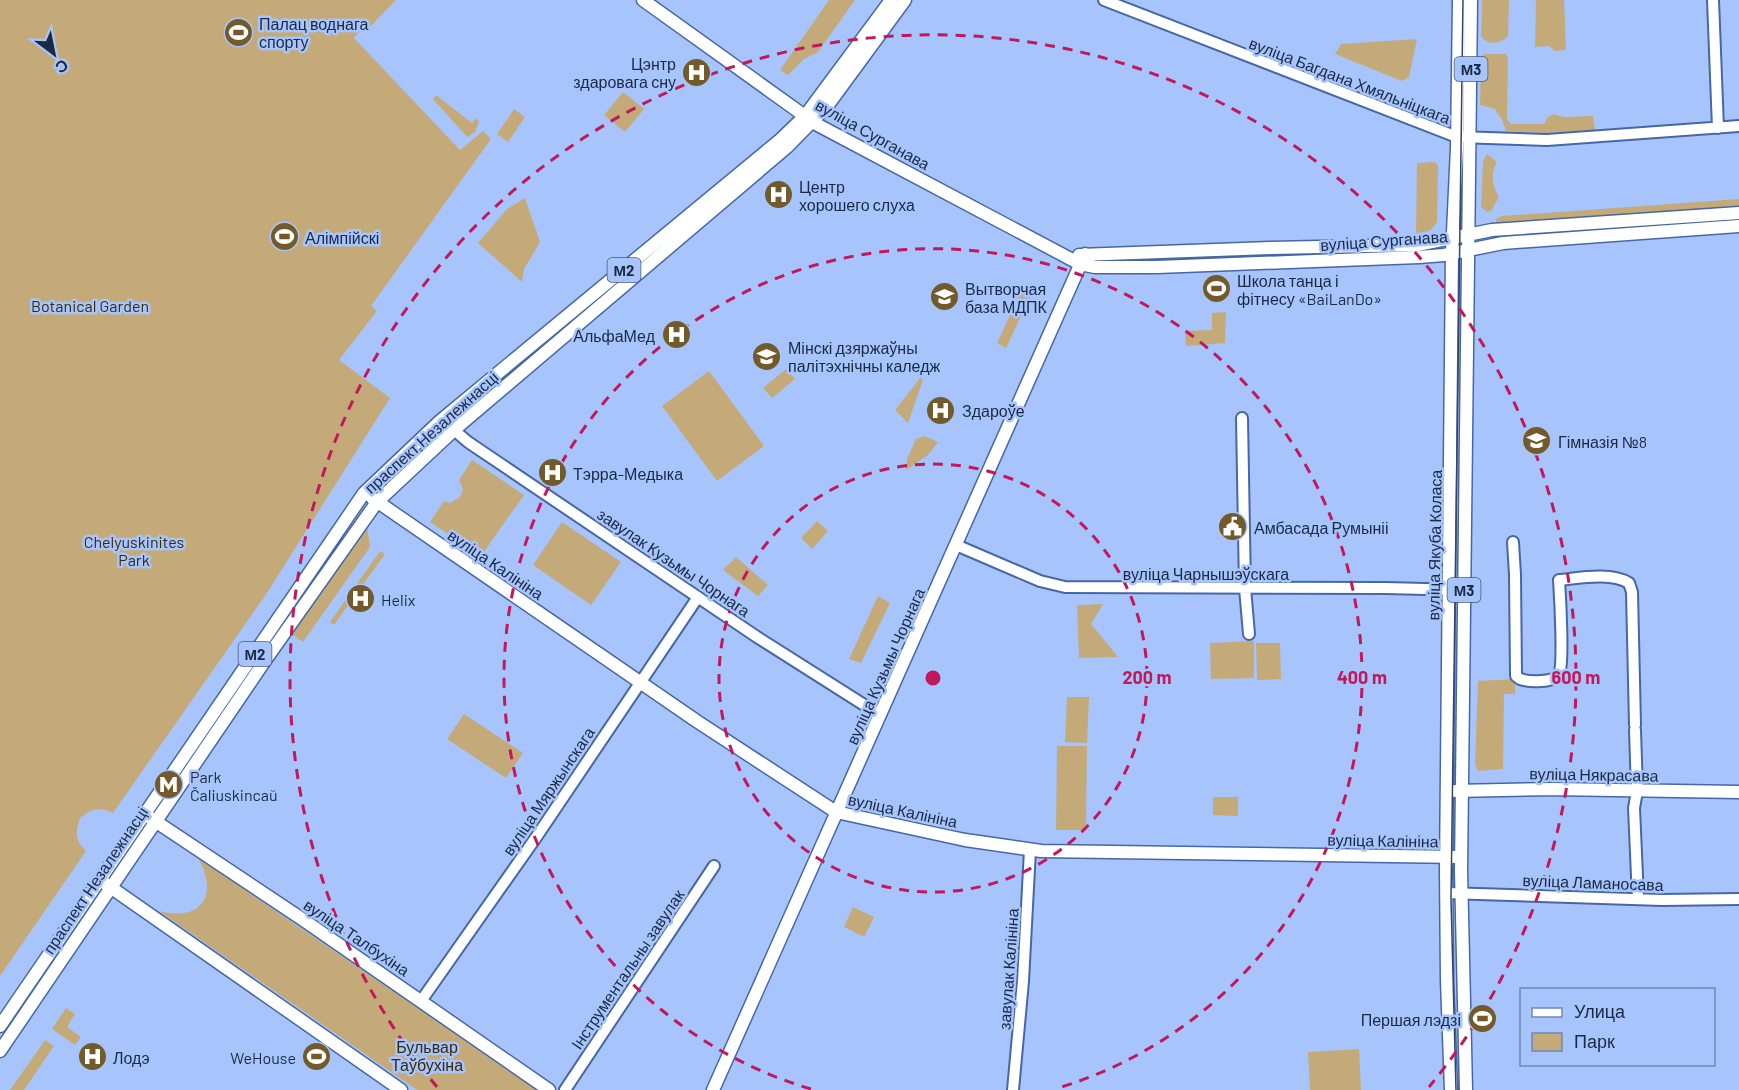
<svg xmlns="http://www.w3.org/2000/svg" width="1739" height="1090" viewBox="0 0 1739 1090" font-family="Barlow,sans-serif">
<rect width="100%" height="100%" fill="#a7c5fc"/>
<path fill="#c5aa79" d="M0,0H396L367,30L363,27L354,38L460,150L483,131L491,139L371,306L377,311L339,360L390,398L267,593L113,813C100,806 91,809 80,818C75,832 75,841 86,851L0,976Z
M829,0H855L818,52L804,59L788,75L780,70Z
M1482,0H1509L1508,36C1500,44 1488,46 1481,36Z
M1536,0H1564L1566,50L1555,51L1549,46L1535,47Z
M1417,39L1409,77L1402,81L1335,54L1341,44Z
M1484,54H1506L1508,58L1507,119L1511,124H1544L1548,117L1554,114L1564,117L1593,116L1595,130L1546,133L1506,131L1501,117L1499,116L1495,109L1480,105L1481,58Z
M623,92L644,109L625,132L604,115Z
M436,95L472,123L476,118L479,122L475,132L467,137L433,99Z
M514,109L525,117L508,142L497,134Z
M1487,154L1497,162C1490,173 1492,186 1499,197L1491,211L1487,212L1481,207L1483,161Z
M1435,162L1438,166L1437,222L1430,231L1416,233L1417,163Z
M525,198L540,242L524,269L522,282L478,243L507,209Z
M1739,199V207L1496,225V219L1502,216Z
M1021,291L1031,295L1006,348L997,343Z
M1226,312L1225,343L1186,346L1185,331L1212,330V313Z
M786,369L795,379L772,398L763,388Z
M709,371L764,446L717,481L662,406Z
M921,377L923,380L908,423L895,410Z
M924,436L938,442L928,455L906,470L907,459L916,439Z
M472,460L524,495L481,556L430,522L444,501L450,503L460,497L463,489L459,480Z
M817,521L828,531L812,549L801,538Z
M562,522L621,562L591,605L533,565Z
M367,526L370,547L303,642L292,634Z
M380,551L385,554L334,625L330,622Z
M736,557L768,585L758,596L723,570Z
M878,596L890,603L861,663L849,659Z
M1103,604L1091,624L1118,657L1079,658L1077,605Z
M1254,641V678L1211,679L1210,643Z
M1256,643H1280L1281,679L1257,680Z
M1515,679V694H1504L1503,769L1478,771L1475,764L1478,681Z
M1067,697H1089L1087,743L1065,742Z
M464,714L523,753L506,778L447,739Z
M1057,746H1087L1086,830H1056Z
M1213,797H1238V816L1213,815Z
M198,858L538,1090H417L159,911C202,922 219,895 198,858Z
M853,907L874,917L864,937L844,927Z
M66,1008L75,1014L67,1027L81,1037L75,1045L52,1029Z
M45,1040L54,1046L24,1090H10Z
M1359,1049L1361,1090H1310L1308,1052Z"/>
<g fill="none" stroke-linecap="round" stroke-linejoin="round">
<defs>
<path id="minor" d="M1104,0L1457,137L1547,140L1739,126
M1713,0L1718,128
M1242,418L1245,588L1249,634
M454,430L468,442L757,637L880,715
M1513,542L1515,575L1516,676L1520,679C1529,682 1554,683 1559,674C1564,665 1560,595 1559,580C1580,578 1611,572 1629,583L1632,592L1635,725
M956,545L1040,581L1065,587L1386,588L1464,590
M1635,730L1637,791L1634,808L1638,899
M1446,893L1662,900L1739,899
M421,1001L537,836L698,597
M565,1090L714,866
M1013,1090L1023,981L1030,850"/>
<path id="major" d="M643,0L816,124L1080,264L1095,267H1157L1419,257L1444,255L1503,243L1739,226
M1079,255L1270,248L1417,245L1492,230L1739,213
M372,498L698,722L836,812L965,840L1041,851L1461,857
M1455,791L1552,789L1739,792
M149,817L302,919L549,1090
M106,884L401,1090
M0,1026L364,493L440,421L780,140L805,116L891,0
M0,1051L264,662L377,502L454,430L787,147L828,105L905,0
M713,1090L1085,254
M1451,1090L1447,980L1446,871L1452,253L1457,148L1459,0
M1466,1090L1461,871L1471,0"/>
</defs>
<use href="#minor" stroke="#4667a5" stroke-width="14"/>
<use href="#major" stroke="#4667a5" stroke-width="15"/>
<use href="#minor" stroke="#fff" stroke-width="10"/>
<use href="#major" stroke="#fff" stroke-width="12"/>
<path stroke="#354665" stroke-width="1.5" d="M1456,1090L1451,899L1463,0"/>
</g>
<g fill="none" stroke="#c2185b" stroke-width="3" stroke-dasharray="10 8">
<circle cx="933" cy="678" r="214"/>
<path d="M811 1089A429 429 0 1 1 1055 1089"/>
<path d="M437 1087A643 643 0 1 1 1429 1087"/>
</g>
<defs>
<symbol id="stadium-disc" viewBox="-11 -11 22 22"><circle r="9.5" fill="#725a2a" stroke="#a7c5fc"/><path d="M0-5a6.5 5 0 1 0 0 10a6.5 5 0 1 0 0-10ZM-3.5-1.8h7v3.6h-7Z" fill="#fff"/></symbol>
<symbol id="hospital-disc" viewBox="-11 -11 22 22"><circle r="9.5" fill="#725a2a" stroke="#a7c5fc"/><path d="M-5-5h3v3.5h4V-5h3V5h-3V1.5h-4V5h-3Z" fill="#fff"/></symbol>
<symbol id="university-disc" viewBox="-11 -11 22 22"><circle r="9.5" fill="#725a2a" stroke="#a7c5fc"/><path d="M0-5L7-2L0 1L-7-2ZM-4 1L0 2.5L4 1V4Q0 6-4 4Z" fill="#fff"/></symbol>
<symbol id="school-disc" viewBox="-11 -11 22 22"><circle r="9.5" fill="#725a2a" stroke="#a7c5fc"/><path d="M0-5L7-2L0 1L-7-2ZM-4 1L0 2.5L4 1V4Q0 6-4 4Z" fill="#fff"/></symbol>
<symbol id="civic-disc" viewBox="-11 -11 22 22"><circle r="9.5" fill="#725a2a" stroke="#a7c5fc"/><path d="M-.6-6.5H3V-4.5H.6V-3L4-1V1h2V6H-6V1h2V-1L-.6-3ZM-1.2 2.5V6h2.4V2.5Z" fill="#fff"/></symbol>
<symbol id="metro-disc" viewBox="-11 -11 22 22"><circle r="9.5" fill="#725a2a" stroke="#a7c5fc"/><path d="M-5.5 5V-5H-3L0 0L3-5H5.5V5H3V-.5L0 4L-3-.5V5Z" fill="#fff"/></symbol>
</defs>
<g fill-rule="evenodd">
<use href="#stadium-disc" x="222" y="16" width="33" height="33"/>
<use href="#hospital-disc" x="680" y="56" width="33" height="33"/>
<use href="#hospital-disc" x="762" y="178" width="33" height="33"/>
<use href="#stadium-disc" x="268" y="220" width="33" height="33"/>
<use href="#stadium-disc" x="1200" y="272" width="33" height="33"/>
<use href="#university-disc" x="928" y="280" width="33" height="33"/>
<use href="#hospital-disc" x="660" y="318" width="33" height="33"/>
<use href="#university-disc" x="750" y="340" width="33" height="33"/>
<use href="#hospital-disc" x="924" y="394" width="33" height="33"/>
<use href="#school-disc" x="1520" y="424" width="33" height="33"/>
<use href="#hospital-disc" x="536" y="456" width="33" height="33"/>
<use href="#civic-disc" x="1216" y="510" width="33" height="33"/>
<use href="#hospital-disc" x="344" y="582" width="33" height="33"/>
<use href="#metro-disc" x="152" y="768" width="33" height="33"/>
<use href="#stadium-disc" x="1466" y="1002" width="33" height="33"/>
<use href="#hospital-disc" x="76" y="1040" width="33" height="33"/>
<use href="#stadium-disc" x="300" y="1040" width="33" height="33"/>
</g>
<g text-anchor="middle" dominant-baseline="central" stroke-width="5" stroke-linejoin="round" paint-order="stroke">
<g fill="#a7c5fc" stroke="#45587a" stroke-width="1.5">
<rect x="1454.5" y="57" width="33" height="24" rx="4.5"/>
<rect x="607.5" y="258" width="33" height="24" rx="4.5"/>
<rect x="1447.5" y="578" width="33" height="24" rx="4.5"/>
<rect x="238.5" y="642" width="33" height="24" rx="4.5"/>
</g>
<g font-size="15" font-weight="bold" fill="#1b2943">
<text x="1471" y="69">М3</text>
<text x="624" y="270">М2</text>
<text x="1464" y="590">М3</text>
<text x="255" y="654">М2</text>
</g>
<g font-size="16" fill="#1b2943" stroke="#a7c5fc" text-anchor="start">
<text x="259" y="23">Палац воднага<tspan x="259" dy="18">спорту</tspan></text>
<text x="676" y="63" text-anchor="end">Цэнтр<tspan x="676" dy="18">здаровага сну</tspan></text>
<text x="799" y="186">Центр<tspan x="799" dy="18">хорошего слуха</tspan></text>
<text x="305" y="237">Алімпійскі</text>
<text x="1237" y="280">Школа танца і<tspan x="1237" dy="18">фітнесу «BaiLanDo»</tspan></text>
<text x="965" y="288">Вытворчая<tspan x="965" dy="18">база МДПК</tspan></text>
<text x="655" y="335" text-anchor="end">АльфаМед</text>
<text x="788" y="347">Мінскі дзяржаўны<tspan x="788" dy="18">палітэхнічны каледж</tspan></text>
<text x="962" y="410">Здароўе</text>
<text x="1558" y="441">Гімназія №8</text>
<text x="573" y="473">Тэрра-Медыка</text>
<text x="1254" y="527">Амбасада Румыніі</text>
<text x="381" y="599">Helix</text>
<text x="190" y="776">Park<tspan x="190" dy="18">Čaliuskincaŭ</tspan></text>
<text x="1461" y="1019" text-anchor="end">Першая лэдзі</text>
<text x="113" y="1057">Лодэ</text>
<text x="296" y="1057" text-anchor="end">WeHouse</text>
</g>
<g font-size="16" fill="#1b2943" stroke="#a7c5fc">
<text transform="translate(1350 80) rotate(21)">вуліца Багдана Хмяльніцкага</text>
<text transform="translate(873 134) rotate(29)">вуліца Сурганава</text>
<text transform="translate(1384 240) rotate(-4)">вуліца Сурганава</text>
<text transform="translate(431 432) rotate(-42)">праспект Незалежнасці</text>
<text transform="translate(1434 545) rotate(-89)">вуліца Якуба Коласа</text>
<text transform="translate(674 562) rotate(34)">завулак Кузьмы Чорнага</text>
<text transform="translate(496 564) rotate(34)">вуліца Калініна</text>
<text x="1206" y="573">вуліца Чарнышэўскага</text>
<text transform="translate(885 666) rotate(-66)">вуліца Кузьмы Чорнага</text>
<text transform="translate(1594 774) rotate(1)">вуліца Някрасава</text>
<text transform="translate(548 791) rotate(-56)">вуліца Мяржынскага</text>
<text transform="translate(903 810) rotate(12)">вуліца Калініна</text>
<text transform="translate(1383 840) rotate(1)">вуліца Калініна</text>
<text transform="translate(95 880) rotate(-56)">праспект Незалежнасці</text>
<text transform="translate(1593 882) rotate(2)">вуліца Ламаносава</text>
<text transform="translate(357 937) rotate(34)">вуліца Талбухіна</text>
<text transform="translate(627 969) rotate(-56)">Інструментальны завулак</text>
<text transform="translate(1008 969) rotate(-86)">завулак Калініна</text>
</g>
<g font-size="16" fill="#3a2a08" stroke="#a7c5fc">
<text x="90" y="305">Botanical Garden</text>
<text x="134" y="541">Chelyuskinites<tspan x="134" dy="18">Park</tspan></text>
<text x="427" y="1046">Бульвар<tspan x="427" dy="18">Таўбухіна</tspan></text>
</g>
</g>
<circle cx="933" cy="678" r="9" fill="#c2185b" stroke="#a7c5fc" stroke-width="3"/>
<g font-size="18" text-anchor="middle" font-weight="bold" fill="#c2185b" stroke="#a7c5fc" stroke-width="5" stroke-linejoin="round" paint-order="stroke">
<text x="1147" y="684">200 m</text>
<text x="1362" y="684">400 m</text>
<text x="1576" y="684">600 m</text>
</g>
<rect x="1520" y="988" width="195" height="78" fill="#a7c5fc" stroke="#6f87b2" stroke-width="1.5"/>
<rect x="1532" y="1008" width="30" height="9" fill="#ffffff" stroke="#6f87b2" stroke-width="1.5"/>
<text x="1574" y="1018" font-size="18" fill="#1b2943">Улица</text>
<rect x="1532" y="1033" width="30" height="18" fill="#c5aa79" stroke="#6f87b2" stroke-width="1.5"/>
<text x="1574" y="1048" font-size="18" fill="#1b2943">Парк</text>
<g transform="translate(54 54) rotate(148)" stroke="#a7c5fc" stroke-width="4.5" paint-order="stroke">
<path d="M0-4.5L10 22L0 15L-10 22Z" fill="#1b2943"/>
<text y="-9" font-size="16" font-weight="bold" text-anchor="middle" fill="#1b2943">С</text>
</g>
</svg>
